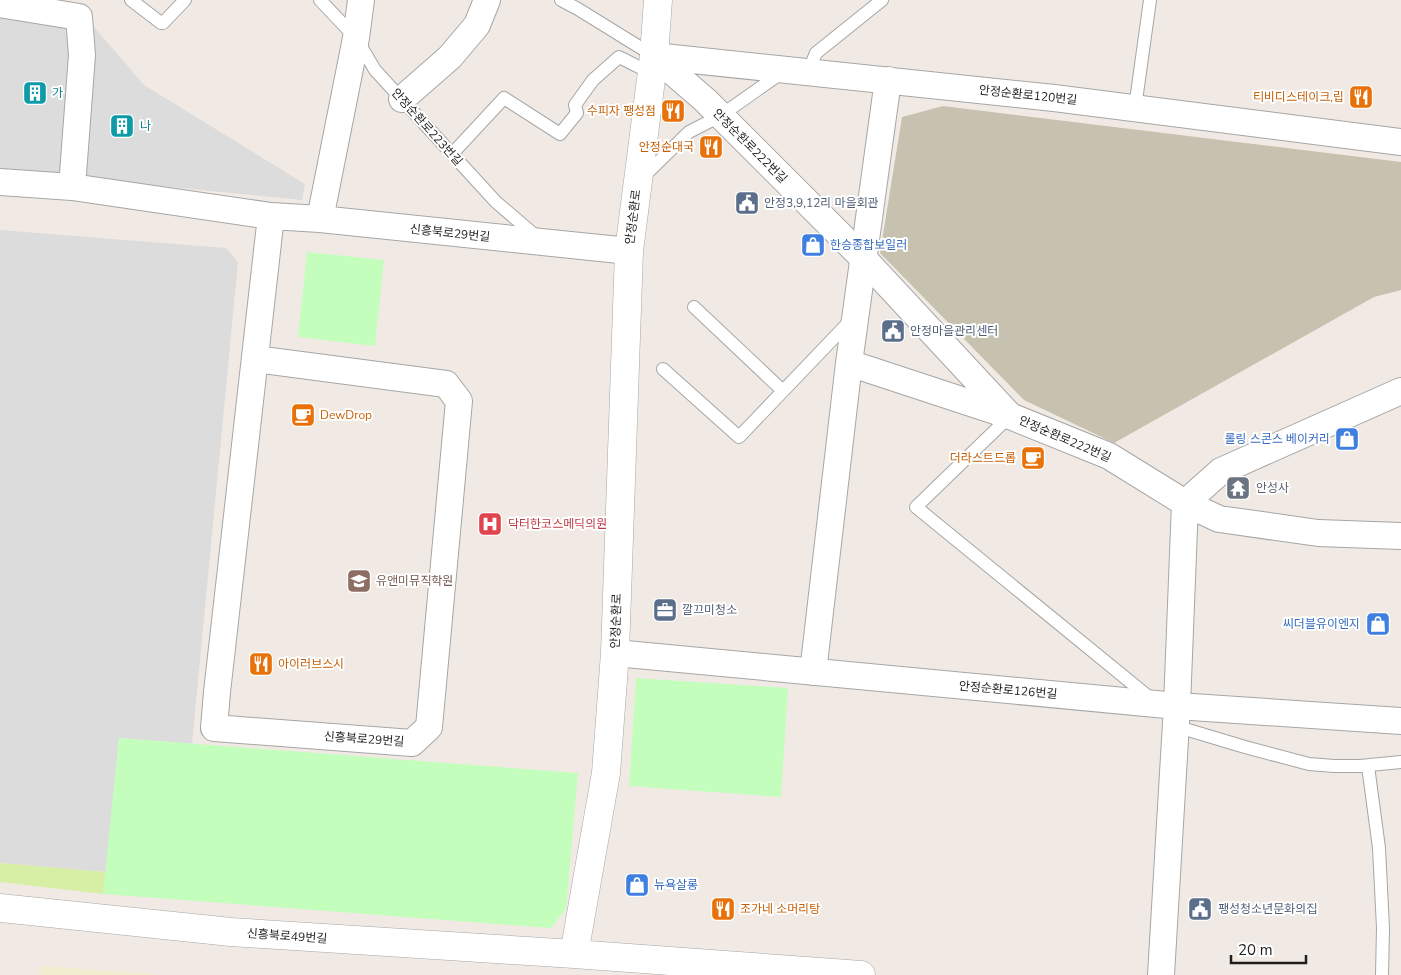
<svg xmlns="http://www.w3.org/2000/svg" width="1401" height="975" viewBox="0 0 1401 975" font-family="'Nunito Sans','Noto Sans KR',sans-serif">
<rect width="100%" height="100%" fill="#f1eae4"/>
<path fill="#dddcdc" d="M0,16L95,28L144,85L305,184L302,200L0,170Z
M0,230L226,248L238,262L192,744L119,738L106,872L0,863Z"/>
<path fill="#c6c2af" d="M943,106L1401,162V290L1374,297L1114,443L1024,400L880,253L902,117Z"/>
<path fill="#f1edce" d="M41,966L162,975H38Z"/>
<path fill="#d7efa5" d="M0,863L106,872L103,894L0,882Z"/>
<path fill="#c4febd" d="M307,252L384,260L375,346L298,337Z
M636,678L788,688L781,797L629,786Z
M119,738L578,773L566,909L551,928L103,894Z"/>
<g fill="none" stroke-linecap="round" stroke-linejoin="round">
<defs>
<path id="service" d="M131,0L161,23H163L185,0
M320,0L356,38L375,70L496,202L537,237
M561,0L578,9L654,56
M808,72L816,53L882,0
M1135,108L1150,0
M452,154L504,98L560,134L577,113L575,105L593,80L619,57L651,73
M643,177L689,132L720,116L784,71
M694,307L783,391
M663,369L739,437L851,320
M1010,416L916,507L1150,698
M1175,727L1185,729L1245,747L1309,764L1334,766H1360L1401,762
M1368,766L1379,848L1383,928L1382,975"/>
<path id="minor" d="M0,4L79,17
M654,56L705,100L864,259L1010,416L1109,456L1185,503L1219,519L1318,533L1401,536
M654,56L1054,98L1401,142
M402,99L450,57L477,25L487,0
M0,182L72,187L271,216L320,219L629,251
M72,187L82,55L79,17
M320,219L356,38L361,0
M255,359L446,384L459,401L429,727L412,743L214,728L217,692L271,216
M849,363L1007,415
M615,653L1177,706L1401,721
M813,672L849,363L888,80
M1161,975L1177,706L1185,503L1221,471L1401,391"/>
<path id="tertiary" d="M0,908L231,932L574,954L861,975
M574,954L606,773L615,653L629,251L654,56L658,0"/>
</defs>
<use href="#service" stroke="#a6a6a6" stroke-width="14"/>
<use href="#minor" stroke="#a6a6a6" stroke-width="28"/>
<use href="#tertiary" stroke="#a6a6a6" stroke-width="29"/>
<use href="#service" stroke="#fff" stroke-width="12"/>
<use href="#minor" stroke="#fff" stroke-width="26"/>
<use href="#tertiary" stroke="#fff" stroke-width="28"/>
</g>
<defs>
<symbol id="building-square" viewBox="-11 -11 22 22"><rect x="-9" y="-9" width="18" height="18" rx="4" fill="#0f9aa8" stroke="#fff"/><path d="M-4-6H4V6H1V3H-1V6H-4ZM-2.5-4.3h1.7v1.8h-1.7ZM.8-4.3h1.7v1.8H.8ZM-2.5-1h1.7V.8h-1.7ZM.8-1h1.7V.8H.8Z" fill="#fff"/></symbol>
<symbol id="restaurant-square" viewBox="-11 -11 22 22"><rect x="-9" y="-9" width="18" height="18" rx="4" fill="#e8710a" stroke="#fff"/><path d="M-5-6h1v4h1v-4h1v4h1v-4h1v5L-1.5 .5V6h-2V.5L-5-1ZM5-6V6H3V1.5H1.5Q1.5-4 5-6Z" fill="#fff"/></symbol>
<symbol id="civic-square" viewBox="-11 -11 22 22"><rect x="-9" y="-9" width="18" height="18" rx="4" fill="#5c6f8a" stroke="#fff"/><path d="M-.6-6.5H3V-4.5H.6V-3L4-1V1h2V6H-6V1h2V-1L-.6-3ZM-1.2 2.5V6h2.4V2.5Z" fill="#fff"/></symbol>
<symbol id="shop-square" viewBox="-11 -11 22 22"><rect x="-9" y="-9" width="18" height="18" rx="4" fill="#3f7fe0" stroke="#fff"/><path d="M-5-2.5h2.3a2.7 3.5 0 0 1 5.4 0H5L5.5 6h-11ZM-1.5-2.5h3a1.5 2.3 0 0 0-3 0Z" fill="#fff"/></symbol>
<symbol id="cafe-square" viewBox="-11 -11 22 22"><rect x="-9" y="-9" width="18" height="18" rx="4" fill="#e8710a" stroke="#fff"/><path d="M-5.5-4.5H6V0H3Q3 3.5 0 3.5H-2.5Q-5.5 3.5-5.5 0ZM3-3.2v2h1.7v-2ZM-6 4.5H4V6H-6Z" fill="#fff"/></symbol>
<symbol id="temple-square" viewBox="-11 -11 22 22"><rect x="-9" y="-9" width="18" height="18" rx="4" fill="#6b7280" stroke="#fff"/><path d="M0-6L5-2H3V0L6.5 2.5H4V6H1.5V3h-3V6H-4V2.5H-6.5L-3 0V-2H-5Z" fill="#fff"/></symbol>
<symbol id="hospital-square" viewBox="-11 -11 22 22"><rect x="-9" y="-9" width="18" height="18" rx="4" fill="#e0444e" stroke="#fff"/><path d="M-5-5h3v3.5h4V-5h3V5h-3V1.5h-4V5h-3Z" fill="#fff"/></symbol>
<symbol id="school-square" viewBox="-11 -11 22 22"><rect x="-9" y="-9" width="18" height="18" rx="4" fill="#8d6e63" stroke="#fff"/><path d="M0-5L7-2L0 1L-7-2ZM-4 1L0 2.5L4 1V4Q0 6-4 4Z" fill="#fff"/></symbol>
<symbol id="office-square" viewBox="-11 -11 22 22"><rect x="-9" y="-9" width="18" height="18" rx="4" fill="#5c6f8a" stroke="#fff"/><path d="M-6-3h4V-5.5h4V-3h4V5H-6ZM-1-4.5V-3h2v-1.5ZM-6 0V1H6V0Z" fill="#fff"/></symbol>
</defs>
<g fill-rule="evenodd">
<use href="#building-square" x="21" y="79" width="28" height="28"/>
<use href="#restaurant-square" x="1347" y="83" width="28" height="28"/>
<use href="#restaurant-square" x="659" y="97" width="28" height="28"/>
<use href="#building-square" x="108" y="112" width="28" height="28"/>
<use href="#restaurant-square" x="697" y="133" width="28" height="28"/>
<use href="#civic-square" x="733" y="189" width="28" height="28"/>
<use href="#shop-square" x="799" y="231" width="28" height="28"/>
<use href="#civic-square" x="879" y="317" width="28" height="28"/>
<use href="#cafe-square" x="289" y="401" width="28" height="28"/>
<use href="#shop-square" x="1333" y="425" width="28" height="28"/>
<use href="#cafe-square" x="1019" y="444" width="28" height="28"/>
<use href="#temple-square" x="1224" y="474" width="28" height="28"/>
<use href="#hospital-square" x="476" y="510" width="28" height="28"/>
<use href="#school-square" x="345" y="567" width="28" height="28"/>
<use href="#office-square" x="651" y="596" width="28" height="28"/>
<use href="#shop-square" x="1364" y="610" width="28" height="28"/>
<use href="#restaurant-square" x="247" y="650" width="28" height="28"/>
<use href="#shop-square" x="623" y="871" width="28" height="28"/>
<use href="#restaurant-square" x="709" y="895" width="28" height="28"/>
<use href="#civic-square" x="1186" y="895" width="28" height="28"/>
</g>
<g text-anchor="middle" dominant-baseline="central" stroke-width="4" stroke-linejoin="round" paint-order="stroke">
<g font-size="12" fill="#0d838f" stroke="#fff" text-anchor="start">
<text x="52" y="93">가</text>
<text x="140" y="126">나</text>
</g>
<g font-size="12" fill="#1f1f1f" stroke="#fff">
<text transform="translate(1028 95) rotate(6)">안정순환로120번길</text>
<text transform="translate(427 127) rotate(48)">안정순환로223번길</text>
<text transform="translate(750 146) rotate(45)">안정순환로222번길</text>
<text transform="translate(633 217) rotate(-83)">안정순환로</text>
<text transform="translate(450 233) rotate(6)">신흥북로29번길</text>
<text transform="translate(1065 439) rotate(23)">안정순환로222번길</text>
<text transform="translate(616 621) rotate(-88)">안정순환로</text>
<text transform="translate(1008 690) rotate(5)">안정순환로126번길</text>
<text transform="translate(364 739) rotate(4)">신흥북로29번길</text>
<text transform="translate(287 936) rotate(4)">신흥북로49번길</text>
</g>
<g font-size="12" fill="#c56008" stroke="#fff" text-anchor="end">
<text x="1344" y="97">티비디스테이크,립</text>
<text x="656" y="111">수피자 팽성점</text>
<text x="694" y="147">안정순대국</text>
<text x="320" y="415" text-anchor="start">DewDrop</text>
<text x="1016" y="458">더라스트드롭</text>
<text x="278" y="664" text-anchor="start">아이러브스시</text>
<text x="740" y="909" text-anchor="start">조가네 소머리탕</text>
</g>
<g font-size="12" fill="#4e5e75" stroke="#fff" text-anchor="start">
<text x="764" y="203">안정3,9,12리 마을회관</text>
<text x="910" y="331">안정마을관리센터</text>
<text x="682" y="610">깔끄미청소</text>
<text x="1218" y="909">팽성청소년문화의집</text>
</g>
<g font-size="12" fill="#366cbe" stroke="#fff" text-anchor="start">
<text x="830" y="245">한승종합보일러</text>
<text x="1330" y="439" text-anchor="end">롤링 스콘스 베이커리</text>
<text x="1360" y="624" text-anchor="end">씨더블유이엔지</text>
<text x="654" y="885">뉴욕살롱</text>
</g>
<g font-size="12" fill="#5b616d" stroke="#fff" text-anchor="start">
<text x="1256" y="488">안성사</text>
</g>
<g font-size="12" fill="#be3a42" stroke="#fff" text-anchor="start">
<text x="508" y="524">닥터한코스메딕의원</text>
</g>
<g font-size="12" fill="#785e54" stroke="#fff" text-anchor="start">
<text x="376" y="581">유앤미뮤직학원</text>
</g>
</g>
<path d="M1231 955v8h75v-8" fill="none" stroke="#1f1f1f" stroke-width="2.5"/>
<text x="1238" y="955" font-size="15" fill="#1f1f1f" stroke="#ffffff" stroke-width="4" paint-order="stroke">20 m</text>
</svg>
